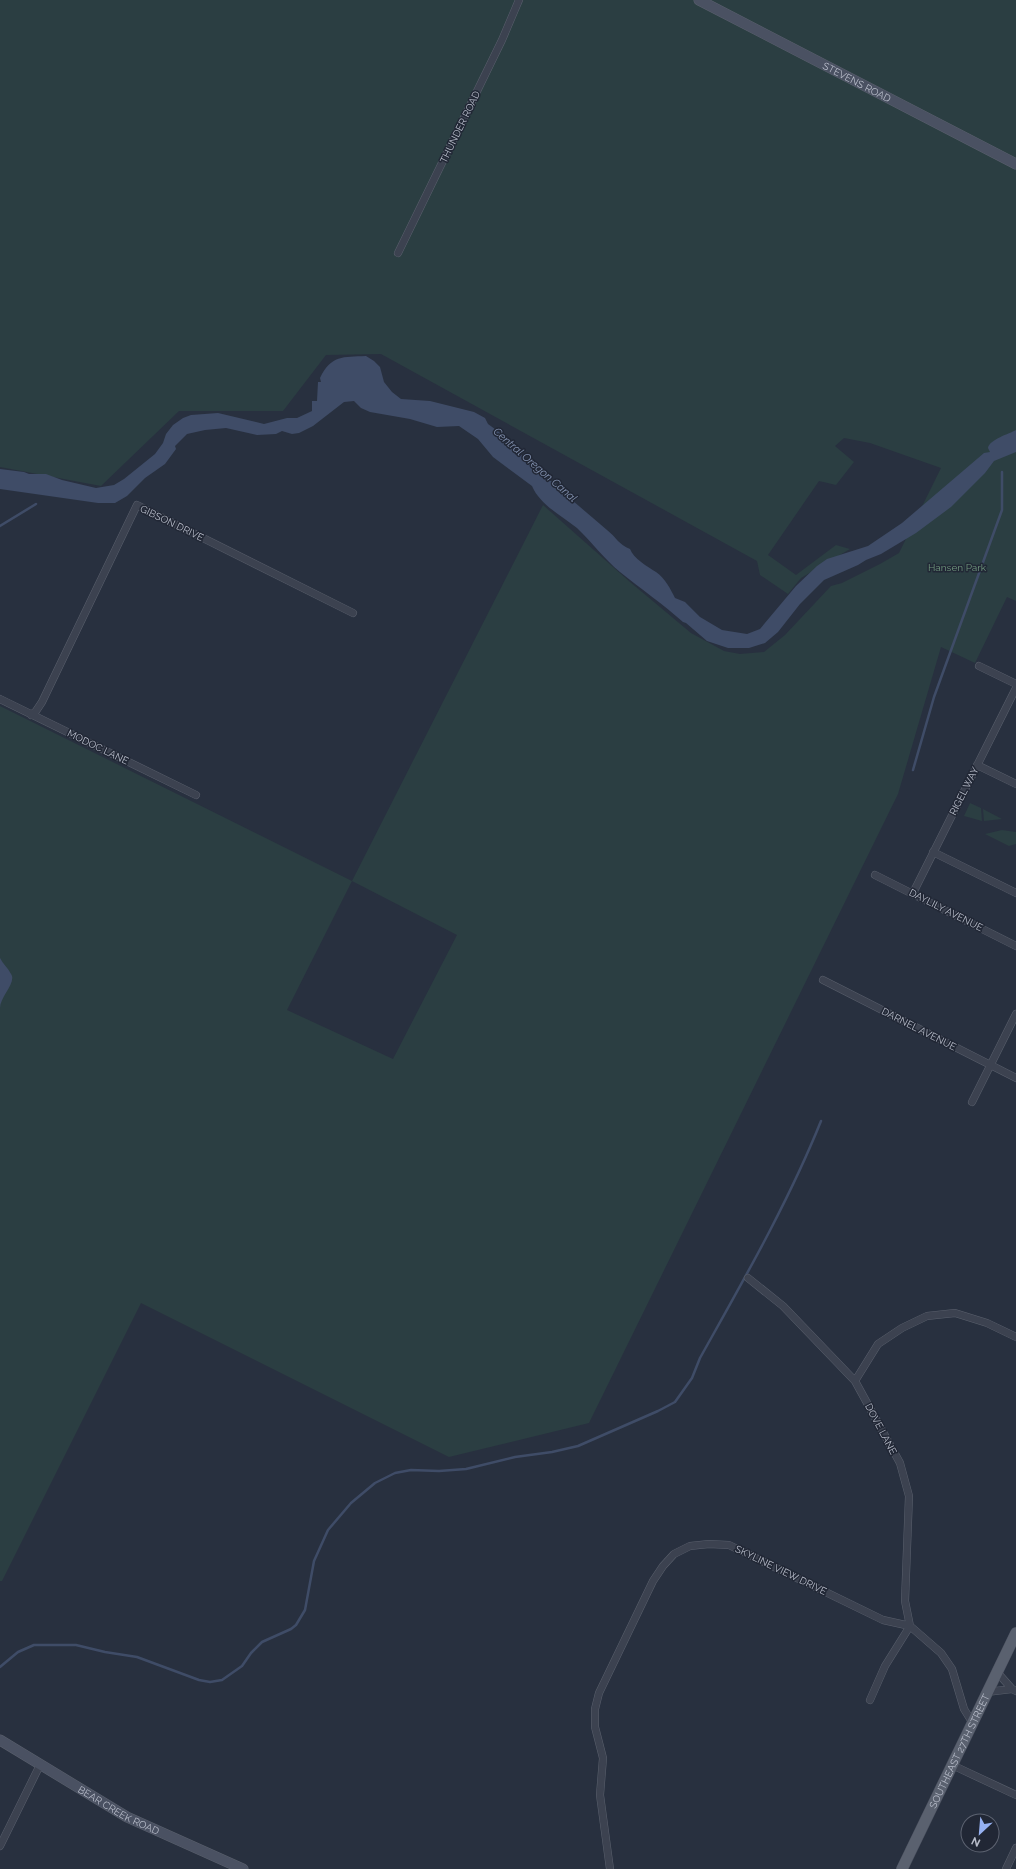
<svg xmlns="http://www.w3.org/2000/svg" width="1016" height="1869" viewBox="0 0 1016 1869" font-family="Raleway,sans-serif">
<rect width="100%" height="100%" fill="#28303f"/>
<path fill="#2b3e42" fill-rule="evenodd" d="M0,0H1016V601L1007,597L975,663L941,647L898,794L589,1423L449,1457L141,1303L2,1581H0V706L352,881L543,505L630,582L691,633L724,651L740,654L764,652L785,635L831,586L842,583L880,564L899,553L941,468L870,443L844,438L835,446L854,462L836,485L819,481L768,555L796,575L836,545L850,549L801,578L788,594L760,575L757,561L381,354L326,355L283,411H179L101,486L0,467ZM352,881L457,935L393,1059L287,1010Z
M970,803L981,808L982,821L964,816Z
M983,809L1002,819L984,821Z
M1002,830L1016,832V844L1009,846L985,834Z"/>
<path fill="#3f4c67" d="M366,356L374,361L380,367L384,382L392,392L401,399L430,401L474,412L485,418L488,424L499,432L529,463L549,478L550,481H553C570,500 589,514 607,530C616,537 619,545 630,549C633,558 648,567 656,572C665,578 671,590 675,598L685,602L700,617L722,630L747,634L760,629L796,586L817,566L827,559L868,546L902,523L984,453L990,452L988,448C990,439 1009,434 1016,430V452L994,461L985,473L951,507L916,533L881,554L866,560L858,565L824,580L800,604L778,632L765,643L749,648H728L707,641L686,623L683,622C663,604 641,589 620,572C604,559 592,542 577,528C562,516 540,505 532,486L493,457L478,439L459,426L437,427L410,419L370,412L361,408L354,401L344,402L313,426L299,433L292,434L282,431L276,434L257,435L226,428L205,430L187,434L175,446L176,449L165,464L145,478L127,496L115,503H98L0,489V469L24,472L29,474H46L62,480L96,488L114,485L124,479L155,454L163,443L166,434L173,425L183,418L191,415L218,413L264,424L287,418H297L312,411V401H317L318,382H321L320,378C331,355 343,357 366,356Z
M0,958C3,964 8,968 11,974C17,982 0,997 0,1008Z"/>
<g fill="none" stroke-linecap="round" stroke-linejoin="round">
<path stroke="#3f4c67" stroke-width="2.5" d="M0,526L36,504
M913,770L934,697L1002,510V472
M0,1667L18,1652L34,1645H76L105,1652L137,1657L199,1680L210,1682L222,1680L242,1666L251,1653L262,1642L291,1629L296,1625L305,1610L314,1561L328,1530L351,1503L375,1483L395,1473L411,1470L439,1471L466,1469L515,1457L552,1452L578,1446L658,1411L675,1402L692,1378L700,1358C743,1281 788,1203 821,1121"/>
<defs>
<path id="street" d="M398,253L502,40L519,0
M979,666L1016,684
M0,699L196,795
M31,715L36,711L42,702L137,505L353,613
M977,765L1016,784
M933,852L1016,893
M875,875L1016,946
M913,893L1016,688
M823,980L1016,1078
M972,1102L1016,1014
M748,1278L783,1306L855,1381L900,1463L909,1496L905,1601L910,1626L885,1666L870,1700
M855,1381L878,1344L902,1328L927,1316L955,1313L987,1323L1016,1337
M997,1672L1012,1689L1016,1691
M987,1692L1012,1689
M952,1765L1016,1795
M0,1846L40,1765
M610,1869L600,1795L603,1758L595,1727V1709L599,1693L653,1581L663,1566L674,1554L690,1546L709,1544L729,1545L883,1620L910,1626L941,1653L952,1669L964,1709L972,1722
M1006,1869L1016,1848"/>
<g id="secondary">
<path id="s1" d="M699,0L1016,164"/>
<path id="s2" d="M0,1740L127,1817L243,1869"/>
</g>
<g id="primary">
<path id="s3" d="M902,1869L1016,1633"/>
</g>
</defs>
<use href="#street" stroke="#5a606d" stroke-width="8"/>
<use href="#secondary" stroke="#5a606d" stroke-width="11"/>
<use href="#primary" stroke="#454b59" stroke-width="12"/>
<use href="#street" stroke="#3c4250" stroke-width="7"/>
<use href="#secondary" stroke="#4a5162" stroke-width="10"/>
<use href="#primary" stroke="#5a616f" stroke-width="11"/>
</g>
<g text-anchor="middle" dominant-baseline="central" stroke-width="3" stroke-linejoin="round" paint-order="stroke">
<g font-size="10" fill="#b8bdca" stroke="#212735">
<text stroke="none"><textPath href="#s1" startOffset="178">STEVENS ROAD</textPath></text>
<text transform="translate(460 127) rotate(-64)">THUNDER ROAD</text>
<text transform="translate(172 523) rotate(26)">GIBSON DRIVE</text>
<text transform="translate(98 747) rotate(26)">MODOC LANE</text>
<text transform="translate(964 791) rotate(-63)">RIGEL WAY</text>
<text transform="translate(946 910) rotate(27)">DAYLILY AVENUE</text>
<text transform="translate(919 1029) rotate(27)">DARNEL AVENUE</text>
<text transform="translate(881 1429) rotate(62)">DOVE LANE</text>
<text transform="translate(781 1570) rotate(26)">SKYLINE VIEW DRIVE</text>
<text stroke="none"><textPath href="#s3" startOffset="131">SOUTHEAST 27TH STREET</textPath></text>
<text stroke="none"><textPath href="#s2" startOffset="138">BEAR CREEK ROAD</textPath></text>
</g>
<g font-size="10" fill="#71997e" stroke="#212735">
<text x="957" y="567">Hansen Park</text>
</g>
<g font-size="11" font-style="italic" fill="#8291af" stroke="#212735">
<text transform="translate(535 465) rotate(41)">Central Oregon Canal</text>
</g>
</g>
<g transform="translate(980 1833) rotate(206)"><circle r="19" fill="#212735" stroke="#5d6371"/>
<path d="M0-3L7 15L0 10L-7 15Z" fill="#96b1f1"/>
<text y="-6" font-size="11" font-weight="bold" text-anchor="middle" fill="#b8bdca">N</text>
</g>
</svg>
